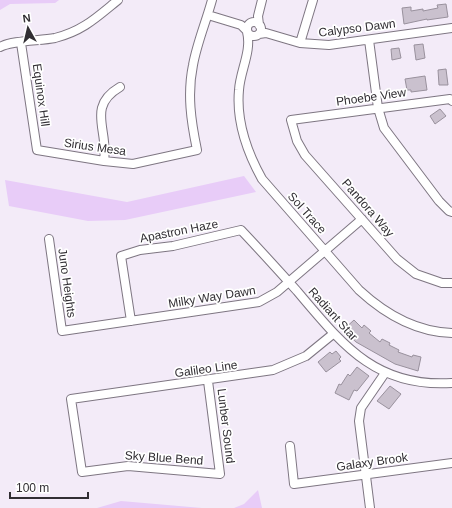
<svg xmlns="http://www.w3.org/2000/svg" width="452" height="508" viewBox="0 0 452 508" font-family="Helvetica,sans-serif">
<rect width="100%" height="100%" fill="#f3ebf8"/>
<path fill="#e8ccf8" d="M0,0H59L55,3L10,4L0,10Z
M244,176L256,192L125,220L88,221L9,206L5,180L127,202Z
M258,490L262,508H234L244,504Z
M121,501L202,508H97Z"/>
<path fill="#cac1ce" stroke="#99919d" d="M446,4L448,17L427,20V19L404,24L402,8L411,7V11L423,9V11L438,8L437,5Z
M423,44L425,58L416,60L414,45Z
M399,48L401,58L392,60L391,49Z
M446,69L448,85H439L438,70Z
M425,76L427,90L411,92V90H407L405,79Z
M440,109L446,116L435,124L430,116Z
M354,320L362,328L364,325L371,331L369,333L380,342L382,339L390,343L389,345L399,350L398,352L412,357L413,355L421,357L418,371L395,364L356,342L343,330Z
M336,351L341,357L339,359L341,361L326,372L318,362L330,352L332,354Z
M357,367L369,376L357,391L354,390L349,400L335,393L339,384L341,385L348,374L350,376Z
M390,386L401,394L389,409L377,401Z"/>
<g fill="none" stroke-linecap="round" stroke-linejoin="round">
<defs>
<path id="minor" d="M208,15L241,25L246,30
M247 29a7 7 0 1 1 14 0a7 7 0 1 1-14 0Z
M259,25L258,16L262,0
M247,32C252,51 240,71 239,90C236,122 247,152 262,179L359,290C385,314 415,332 452,333
M259,34L266,33L300,43L329,45L452,28
M369,40L378,108L384,128L439,201L449,211L452,212
M21,43L37,150L104,161L133,164L197,150C191,121 187,94 193,65C197,43 206,22 212,0
M300,43L313,0
M0,47C13,40 40,41 55,38C83,31 97,17 118,0
M452,101L450,99L291,120L297,141L305,155L397,259L416,274L442,283H452
M104,161C109,130 86,107 120,87
M49,239L62,331L259,302L277,292L362,219
M131,321L121,256L140,250L173,246L241,230C260,250 279,271 297,291C342,344 375,388 452,383
M208,381L220,474L128,466L82,472L71,399L273,370L306,356L333,334
M290,446L294,484L452,463
M370,508L359,421L361,408L385,373"/>
</defs>
<use href="#minor" stroke="#7e7682" stroke-width="10"/>
<use href="#minor" stroke="#fff" stroke-width="8"/>
</g>
<g text-anchor="middle" dominant-baseline="central" stroke-width="3.5" stroke-linejoin="round" paint-order="stroke">
<g font-size="12" fill="#312e33" stroke="#fff">
<text transform="translate(357 28) rotate(-7)">Calypso Dawn</text>
<text transform="translate(41 95) rotate(82)">Equinox Hill</text>
<text transform="translate(371 97) rotate(-8)">Phoebe View</text>
<text transform="translate(95 147) rotate(8)">Sirius Mesa</text>
<text transform="translate(368 208) rotate(49)">Pandora Way</text>
<text transform="translate(307 213) rotate(48)">Sol Trace</text>
<text transform="translate(179 231) rotate(-11)">Apastron Haze</text>
<text transform="translate(67 283) rotate(82)">Juno Heights</text>
<text transform="translate(212 297) rotate(-9)">Milky Way Dawn</text>
<text transform="translate(333 314) rotate(48)">Radiant Star</text>
<text transform="translate(206 369) rotate(-8)">Galileo Line</text>
<text transform="translate(226 426) rotate(83)">Lunber Sound</text>
<text transform="translate(164 458) rotate(4)">Sky Blue Bend</text>
<text transform="translate(372 462) rotate(-8)">Galaxy Brook</text>
</g>
</g>
<g transform="translate(28 28) rotate(352)" stroke="#ffffff" stroke-width="3" paint-order="stroke">
<path d="M0-3L7 15L0 10L-7 15Z" fill="#312e33"/>
<text y="-6" font-size="11" font-weight="bold" text-anchor="middle" fill="#312e33">N</text>
</g>
<path d="M10 492v6h78v-6" fill="none" stroke="#312e33" stroke-width="2"/>
<text x="16" y="492" font-size="12" fill="#312e33" stroke="#ffffff" stroke-width="3" paint-order="stroke">100 m</text>
</svg>
